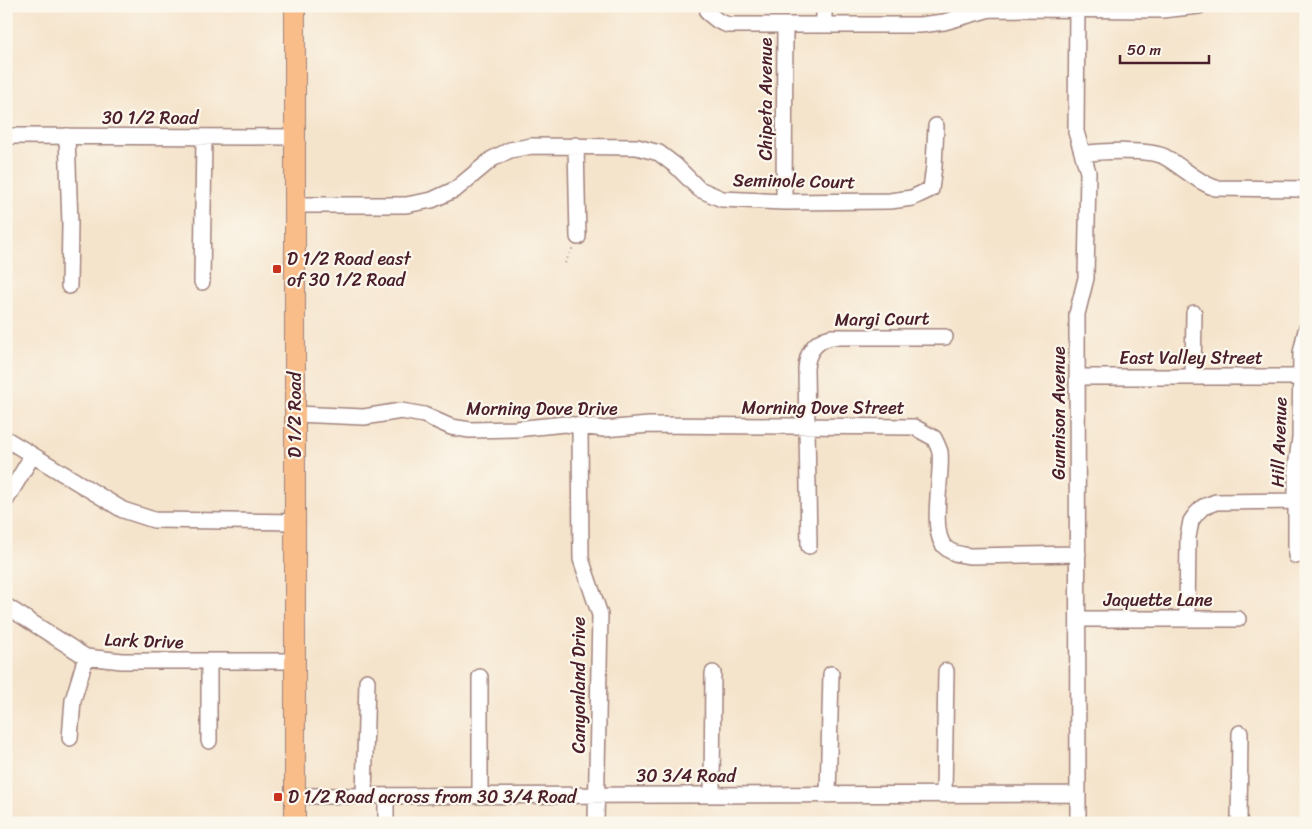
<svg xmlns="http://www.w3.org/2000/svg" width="1312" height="829" viewBox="0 0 1312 829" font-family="Sriracha,sans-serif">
<rect width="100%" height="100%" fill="#fbf7ec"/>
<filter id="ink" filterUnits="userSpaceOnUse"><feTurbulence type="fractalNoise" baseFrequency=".02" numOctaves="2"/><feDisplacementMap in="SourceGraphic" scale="10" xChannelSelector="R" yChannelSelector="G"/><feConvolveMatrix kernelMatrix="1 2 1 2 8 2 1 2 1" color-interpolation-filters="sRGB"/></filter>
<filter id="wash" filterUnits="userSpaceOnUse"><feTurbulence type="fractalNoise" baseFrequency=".0096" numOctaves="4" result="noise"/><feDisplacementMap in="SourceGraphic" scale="20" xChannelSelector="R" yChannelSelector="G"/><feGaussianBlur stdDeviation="1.12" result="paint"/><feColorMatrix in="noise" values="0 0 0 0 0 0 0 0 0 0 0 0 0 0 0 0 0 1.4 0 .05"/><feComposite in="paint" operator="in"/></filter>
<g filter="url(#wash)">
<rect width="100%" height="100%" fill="#f5e4cc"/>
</g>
<g filter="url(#ink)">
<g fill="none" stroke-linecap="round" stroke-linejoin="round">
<defs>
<path id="minor" d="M708,6V13L718,21L728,25H920L944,22L990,9L1162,10L1199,6
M824,6V25
M1077,6L1076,132L1088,172L1086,278L1077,314L1078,823
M6,136L295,137
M67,136L70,224L69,286
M576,145L578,237
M1084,154C1100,151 1151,149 1165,157C1183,167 1195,181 1215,188L1306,189
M784,202L785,25
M295,205H406L432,200L456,189L492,159L510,150L532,146L637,147L659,153L676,166L699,189L722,199L784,202L890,201L912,198L931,189L934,166L936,126
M202,282L204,137
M1077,377H1306
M1193,377L1194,313
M295,414L364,417L401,411L424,415L451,427L470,430L516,429L565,424L604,429L649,425L914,427L934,438C936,442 939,448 940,452C943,474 929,531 945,547C952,554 960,554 970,556L1078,554
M580,427L581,559L600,615L596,823
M6,439L123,510L154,520L295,522
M6,500L32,456
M809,546L806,369C807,352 815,341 831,337H945
M1296,556V468L1300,438L1301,353L1306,330
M6,606L86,657L122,661H295
M1078,619H1238
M1187,619L1188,537L1191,521L1196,514L1203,507L1216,502L1296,501
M209,661V741
M480,677V796
M70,738L73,700L86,657
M712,795L713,673
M828,795L831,674
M944,795L946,671
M295,796L1077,794
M364,796L367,681
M386,796V823
M1239,823L1240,733"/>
<path id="major" d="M295,6V823"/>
</defs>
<use href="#minor" stroke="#a0827c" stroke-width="18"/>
<use href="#major" stroke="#a0827c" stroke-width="22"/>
<path stroke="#a0827c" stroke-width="2" stroke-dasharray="1 4" stroke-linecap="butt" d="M565,263L572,249"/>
<use href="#minor" stroke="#fff" stroke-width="15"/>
<use href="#major" stroke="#f8bd89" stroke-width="20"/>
</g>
</g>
<g fill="#c8321e" stroke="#fbf7ec" stroke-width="2">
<rect x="272" y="264" width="10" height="10" rx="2.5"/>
<rect x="273" y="792" width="10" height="10" rx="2.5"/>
</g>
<g text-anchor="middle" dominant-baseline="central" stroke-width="4.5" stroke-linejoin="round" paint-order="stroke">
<g font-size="18" fill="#4a1f2b" stroke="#fbf7ec">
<text transform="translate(766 99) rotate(-90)">Chipeta Avenue</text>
<text x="150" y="118">30 1/2 Road</text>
<text transform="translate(794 181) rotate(1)">Seminole Court</text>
<text transform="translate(882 319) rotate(-1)">Margi Court</text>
<text x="1191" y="358">East Valley Street</text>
<text x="823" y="408">Morning Dove Street</text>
<text x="542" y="409">Morning Dove Drive</text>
<text transform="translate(1059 413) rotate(-90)">Gunnison Avenue</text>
<text transform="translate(295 415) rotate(-90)">D 1/2 Road</text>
<text transform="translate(1279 442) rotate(-88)">Hill Avenue</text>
<text x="1158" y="600">Jaquette Lane</text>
<text transform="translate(144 641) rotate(2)">Lark Drive</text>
<text transform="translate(579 685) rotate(-90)">Canyonland Drive</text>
<text x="686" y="776">30 3/4 Road</text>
</g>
<g font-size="18" fill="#4a1f2b" stroke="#fbf7ec" text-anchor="start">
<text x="287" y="259">D 1/2 Road east<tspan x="287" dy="21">of 30 1/2 Road</tspan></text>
<text x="288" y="797">D 1/2 Road across from 30 3/4 Road</text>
</g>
</g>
<rect width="1312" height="829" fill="none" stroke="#fbf7ec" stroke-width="25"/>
<path d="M1120 55v8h89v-8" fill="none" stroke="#4a1f2b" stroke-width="2.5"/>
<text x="1127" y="55" font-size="15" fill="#4a1f2b" stroke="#fbf7ec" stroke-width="4" paint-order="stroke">50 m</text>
</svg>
